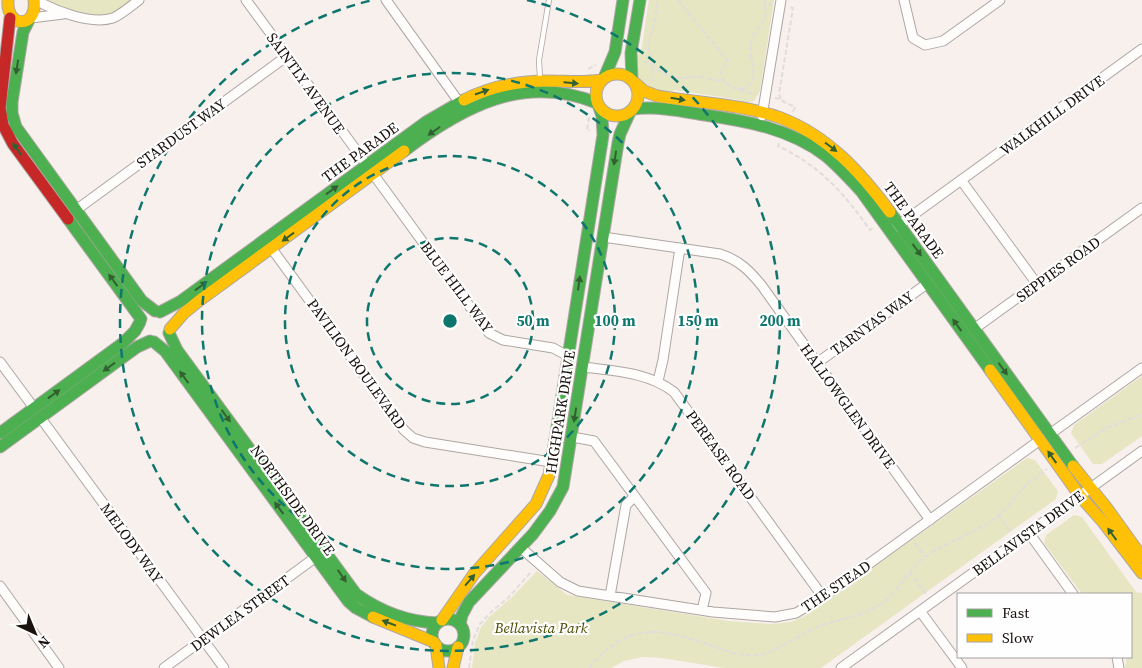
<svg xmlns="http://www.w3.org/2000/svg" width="1142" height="668" viewBox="0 0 1142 668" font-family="'Source Serif 4',serif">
<rect width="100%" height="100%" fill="#f7f0ec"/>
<path fill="#e6e6c3" d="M44,0H134L116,12L101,17L58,8Z
M649,0H774L760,91L754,101L744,103L740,100L675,90C664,95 643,87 638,75C636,69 637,61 637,55L641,52Z
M1142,376V436L1102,464H1093L1071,433L1074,425Z
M1027,458L1035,460L1058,491L1056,499L821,668H724L662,658L643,657L624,661L611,668H472L475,643L481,627L489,617L511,598L537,571L567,595L729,621L771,624L791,622L805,616Z
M1074,515L1082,517L1136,592L1142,593V668H1125L1127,657H1131V594H1082L1044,543L1046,535Z"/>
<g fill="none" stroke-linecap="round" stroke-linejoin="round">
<defs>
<path id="lane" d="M540,79L539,60L549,0"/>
<path id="street" d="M36,0C55,11 91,25 113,18C122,14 131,6 139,0
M246,0L367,165
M386,0L459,102
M904,0L913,38L925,45L943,41L1000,0
M31,18L63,14
M762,116L781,0
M374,175L489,333L503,340L553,348L568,356
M961,180L1037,284
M76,210L287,56
M895,228L1142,49
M603,237L720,254C739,260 750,271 762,286L930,520
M272,249L404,430L413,438L425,442L551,462
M974,329L1142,208
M0,362L34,408
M817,363L928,283
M583,367C614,371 648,372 674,392L823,597
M658,381L663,360L680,248
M40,417L224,668
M1050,434L1142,368
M572,437L594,441L706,593L702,610
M1029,533L1073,594
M520,547L560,582L578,591L713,612L775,617L796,613L823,597L1040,440
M0,586L59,668
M610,596L626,505L634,497
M920,611L962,668
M1117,657L1119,668
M164,668L316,557
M841,668L1142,451"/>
<path id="fast" d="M29,20L23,32L12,102V113L16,127L142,301L155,311
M604,78L615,52L623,0
M632,80L631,53L640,0
M633,109C658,106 681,111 705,115C747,121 791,129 826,156C839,167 850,179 861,191L990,370
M404,151C462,107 524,73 597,103
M890,212L1073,466
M68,219L141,319
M160,312L181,301L426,122L464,100
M169,333L177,350L356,594C381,612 408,622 438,623
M154,342L165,351L348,601L356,608L373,617
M0,433L123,343L135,331L140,322
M555,440L603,135L602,116L599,107
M0,447L137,347L150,341
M432 635a16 16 0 1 1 32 0a16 16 0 1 1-32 0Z
M460,624L462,615L469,602L533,534L550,511L563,487L618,143L620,134L630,112"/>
<path id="slow" d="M8,0C6,29 38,29 34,0
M596 95a21 21 0 1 1 42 0a21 21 0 1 1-42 0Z
M634,82L644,91L657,96C698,103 742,104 781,118C828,136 861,173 890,212
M464,100C490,87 518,81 547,81C566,81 583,83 602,80
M170,329L184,313L200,300L404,151
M990,370L1080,496L1103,522L1142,573
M1073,466L1106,507L1142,557
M373,617L434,642
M442,620L474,574L536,504L549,475L555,440
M436,645L439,668
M453,668L458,647"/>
<path id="jam" d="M10,18L0,108L3,125L13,144L68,219"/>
</defs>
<use href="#lane" stroke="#aea6a3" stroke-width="6"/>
<use href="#street" stroke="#aea6a3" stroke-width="11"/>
<use href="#fast" stroke="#aea6a3" stroke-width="13"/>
<use href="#slow" stroke="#aea6a3" stroke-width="13"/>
<use href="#jam" stroke="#aea6a3" stroke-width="13"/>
<path stroke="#e0dddc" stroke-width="2" stroke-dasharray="5 2.5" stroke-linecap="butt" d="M678,0L728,61C707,83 740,91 756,94
M763,0L765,3L771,4
M644,61L667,75L675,78L701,77L725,82
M588,69L596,65
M652,81L653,72L648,44L655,20L657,0
M740,89C766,83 746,58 751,42C757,24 768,26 765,3
M775,98L781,99L784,102L795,107L793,112
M781,99L779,94L793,8L790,7
M584,111L589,118L587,130H590
M779,143L778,146C820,166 843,192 870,230L873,228
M1075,448L1107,428L1142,414
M998,515L1012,533
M915,543L925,557
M909,572L926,594
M469,668L473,640L480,624L491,612L508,598L532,571
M589,668C631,618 664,629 718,648C731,653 749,658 763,654C782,648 799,635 817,627C841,618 867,617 887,599C901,586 910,568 925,557C948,541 976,533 998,516C1007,508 1013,499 1021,490C1028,482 1038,476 1047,469"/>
<use href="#lane" stroke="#fefdfc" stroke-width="4.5"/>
<use href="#street" stroke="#fefdfc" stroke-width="9"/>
<use href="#fast" stroke="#4caf50" stroke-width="11"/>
<use href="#slow" stroke="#ffc107" stroke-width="11"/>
<use href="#jam" stroke="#c62828" stroke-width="11"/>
</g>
<defs><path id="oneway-solid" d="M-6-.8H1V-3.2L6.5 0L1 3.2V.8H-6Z" transform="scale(1.25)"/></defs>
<g fill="#336030">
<use href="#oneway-solid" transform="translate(17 67) rotate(99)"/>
<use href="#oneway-solid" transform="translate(571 83) rotate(5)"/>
<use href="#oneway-solid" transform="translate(482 92) rotate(-19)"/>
<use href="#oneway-solid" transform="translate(678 99) rotate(9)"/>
<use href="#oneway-solid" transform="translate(434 131) rotate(145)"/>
<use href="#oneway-solid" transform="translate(831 147) rotate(37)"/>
<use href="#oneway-solid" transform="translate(17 149) rotate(-126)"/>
<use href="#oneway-solid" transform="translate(615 158) rotate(99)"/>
<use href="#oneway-solid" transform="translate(332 190) rotate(-36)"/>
<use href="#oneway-solid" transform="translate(288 237) rotate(144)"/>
<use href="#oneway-solid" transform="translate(917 250) rotate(54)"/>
<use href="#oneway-solid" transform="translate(113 280) rotate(-126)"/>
<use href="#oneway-solid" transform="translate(579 283) rotate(-82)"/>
<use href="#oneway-solid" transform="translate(201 286) rotate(-36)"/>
<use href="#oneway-solid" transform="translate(957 325) rotate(-126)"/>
<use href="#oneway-solid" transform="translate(109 367) rotate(144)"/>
<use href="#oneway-solid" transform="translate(1003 369) rotate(54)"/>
<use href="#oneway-solid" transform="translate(184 377) rotate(-126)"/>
<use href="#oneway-solid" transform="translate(54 394) rotate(-36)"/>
<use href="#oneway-solid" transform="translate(575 415) rotate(99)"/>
<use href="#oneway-solid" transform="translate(226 416) rotate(54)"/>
<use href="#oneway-solid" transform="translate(1052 457) rotate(-125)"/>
<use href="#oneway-solid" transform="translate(279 508) rotate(-126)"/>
<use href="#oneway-solid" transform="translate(1112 534) rotate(-126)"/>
<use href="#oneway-solid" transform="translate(342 576) rotate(55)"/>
<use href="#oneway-solid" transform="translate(470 580) rotate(-49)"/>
<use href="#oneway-solid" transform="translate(389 623) rotate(-159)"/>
</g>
<g fill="none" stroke="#0f766e" stroke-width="2.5" stroke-dasharray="9 6">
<circle cx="450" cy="321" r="83"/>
<circle cx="450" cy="321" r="165"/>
<circle cx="450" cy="321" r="248"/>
<path d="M527 0A330 330 0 1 1 373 0"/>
</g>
<g text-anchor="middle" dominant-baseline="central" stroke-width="4.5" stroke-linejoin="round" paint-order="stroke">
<g font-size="15" fill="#1a120f" stroke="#fefefe">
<text transform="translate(306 83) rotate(54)">SAINTLY AVENUE</text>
<text transform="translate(1052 115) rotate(-36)">WALKHILL DRIVE</text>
<text transform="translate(181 133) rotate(-36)">STARDUST WAY</text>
<text transform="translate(360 152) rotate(-36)">THE PARADE</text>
<text transform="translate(914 220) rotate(54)">THE PARADE</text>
<text transform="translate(1058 269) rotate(-36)">SEPPIES ROAD</text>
<text transform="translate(457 287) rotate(53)">BLUE HILL WAY</text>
<text transform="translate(872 323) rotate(-36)">TARNYAS WAY</text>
<text transform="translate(357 364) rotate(54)">PAVILION BOULEVARD</text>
<text transform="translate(848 406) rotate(54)">HALLOWGLEN DRIVE</text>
<text transform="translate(560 412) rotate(-81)">HIGHPARK DRIVE</text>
<text transform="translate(721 455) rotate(54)">PEREASE ROAD</text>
<text transform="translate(293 500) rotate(54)">NORTHSIDE DRIVE</text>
<text transform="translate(1028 533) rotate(-36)">BELLAVISTA DRIVE</text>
<text transform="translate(132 543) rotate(54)">MELODY WAY</text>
<text transform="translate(836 586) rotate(-34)">THE STEAD</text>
<text transform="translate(240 613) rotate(-36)">DEWLEA STREET</text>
</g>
<g font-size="15" font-style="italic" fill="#4c4d00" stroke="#fefefe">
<text x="541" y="627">Bellavista Park</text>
</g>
</g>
<circle cx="450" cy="321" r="8" fill="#0f766e" stroke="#fefefe" stroke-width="2.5"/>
<g font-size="15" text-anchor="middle" font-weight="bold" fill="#0f766e" stroke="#fefefe" stroke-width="4.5" stroke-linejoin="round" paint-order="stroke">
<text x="533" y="326">50 m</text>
<text x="615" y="326">100 m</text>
<text x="698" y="326">150 m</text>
<text x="780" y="326">200 m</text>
</g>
<rect x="957" y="593" width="175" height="65" fill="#fefefe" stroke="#a3a09e"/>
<rect x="967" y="609" width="25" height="8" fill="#4caf50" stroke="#a3a09e"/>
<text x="1002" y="618" font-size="15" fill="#1a120f">Fast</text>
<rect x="967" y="634" width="25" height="8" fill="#ffc107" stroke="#a3a09e"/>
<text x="1002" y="643" font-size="15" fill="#1a120f">Slow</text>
<g transform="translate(35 633) rotate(136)" stroke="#fefefe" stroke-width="4" paint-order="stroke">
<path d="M0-4L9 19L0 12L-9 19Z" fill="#1a120f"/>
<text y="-8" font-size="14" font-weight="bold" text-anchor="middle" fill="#1a120f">N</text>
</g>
</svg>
